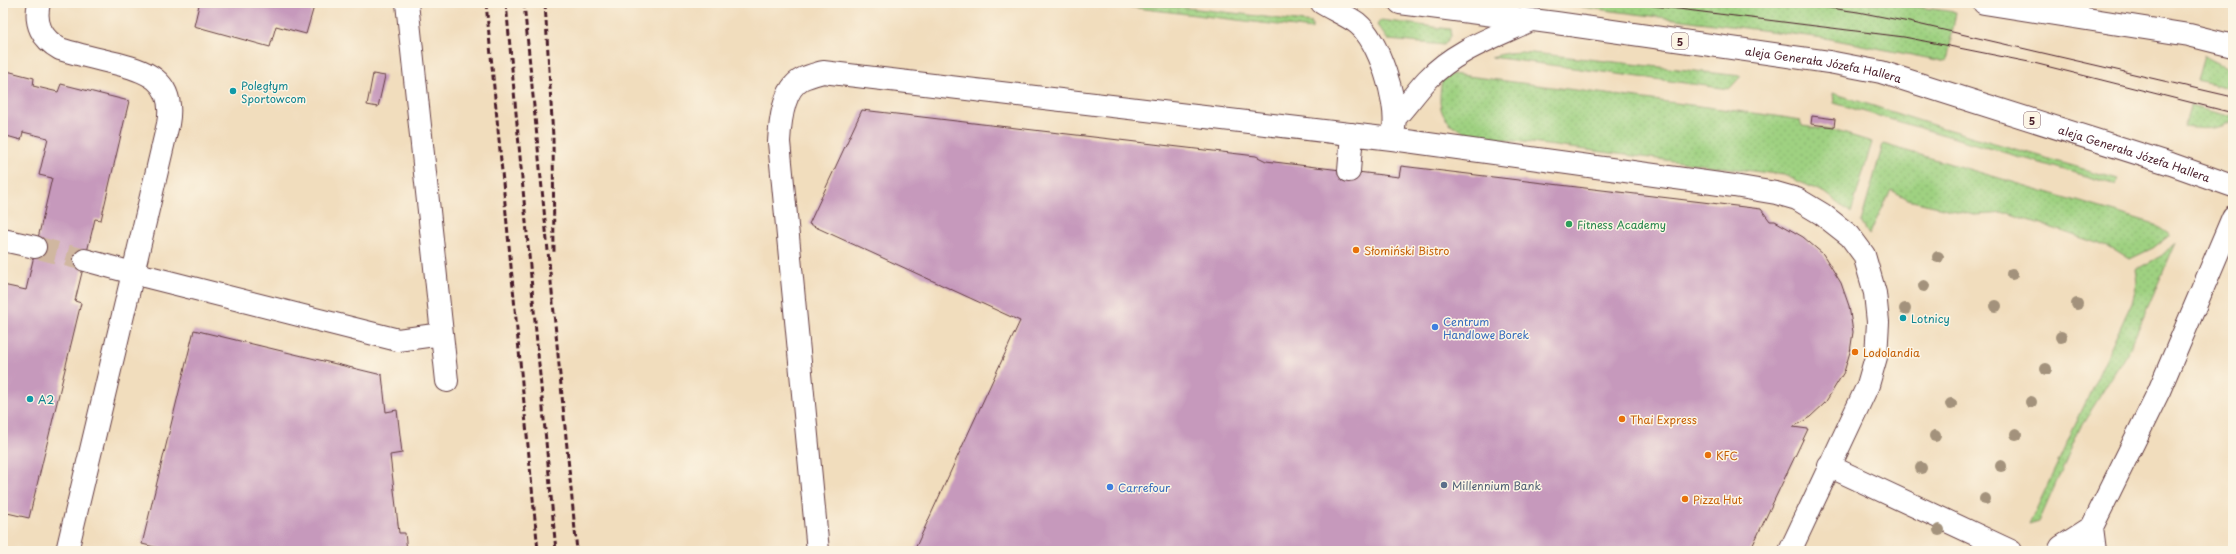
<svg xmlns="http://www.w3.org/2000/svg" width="2236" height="554" viewBox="0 0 2236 554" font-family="'Playpen Sans',sans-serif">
<defs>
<pattern id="grass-dots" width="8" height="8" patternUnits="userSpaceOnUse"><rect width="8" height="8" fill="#9fd181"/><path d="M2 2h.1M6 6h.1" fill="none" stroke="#8ab370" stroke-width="1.8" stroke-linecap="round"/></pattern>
</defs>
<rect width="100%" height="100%" fill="#fcf5e5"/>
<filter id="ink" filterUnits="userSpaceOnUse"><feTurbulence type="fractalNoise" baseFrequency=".025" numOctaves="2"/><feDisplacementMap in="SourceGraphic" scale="8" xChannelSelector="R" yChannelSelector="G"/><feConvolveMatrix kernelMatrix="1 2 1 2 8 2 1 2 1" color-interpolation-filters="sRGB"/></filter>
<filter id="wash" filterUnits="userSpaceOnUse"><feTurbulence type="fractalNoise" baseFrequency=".012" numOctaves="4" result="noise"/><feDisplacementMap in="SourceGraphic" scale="16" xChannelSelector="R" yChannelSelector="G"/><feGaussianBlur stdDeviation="0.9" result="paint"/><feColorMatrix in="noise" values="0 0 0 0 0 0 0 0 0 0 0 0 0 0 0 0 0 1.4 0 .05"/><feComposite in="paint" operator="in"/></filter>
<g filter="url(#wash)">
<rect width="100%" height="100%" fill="#f1ddbd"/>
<path fill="url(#grass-dots)" stroke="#747856" d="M1095,3C1167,3 1241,14 1312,23V29Z
M1550,3H1887L1956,12L1947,62L1831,39Z
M1381,20L1450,29L1451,36L1444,45L1388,40L1377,25Z
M1521,52L1542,54L1741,76L1729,89L1491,57L1507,53Z
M2204,56L2226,67L2232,73L2233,89L2197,80Z
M1452,74L1776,116L1800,120L1802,126L1836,131L1872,142L1851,213L1827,194L1784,175L1476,136C1445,126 1435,114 1442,81Z
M1833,93L1936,126L2118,179L2116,185L1834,103Z
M2190,106L2233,117V120C2219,131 2201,129 2184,127Z
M1883,144L2152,223L2170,235L2153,248L2130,259L2114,249L2008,213L1974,215L1912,201L1891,190L1869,235L1861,222Z
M2176,242L2130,348L2080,428L2039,522L2029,525L2132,302L2137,283L2135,270L2161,256Z"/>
<g id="blocks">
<path fill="#c699bc" d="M193,3H315L306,34L276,26L270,47L194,26L199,5Z
M3,70L34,78L33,86L58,92L61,84L129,101L101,220L95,219L75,301L81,303L29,518L3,512V285L26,290L52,178L39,175L48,138L23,132L21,140L3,135Z
M373,74L385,76L378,107L367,105Z
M862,110L1256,156L1266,161L1399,177L1401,166L1761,209L1770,221H1775L1803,237L1823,254L1841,283L1849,306L1853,332L1850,352L1844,372L1825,403L1810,417L1793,427L1808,429L1750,551H914L1020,321L809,224Z
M1812,116L1835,119L1834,127L1811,124Z
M194,330L382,375L386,412L397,410L402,453L390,455L399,533H405L407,551H171L142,544Z"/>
</g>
</g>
<g filter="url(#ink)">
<use href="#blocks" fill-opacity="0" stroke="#633c41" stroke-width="1"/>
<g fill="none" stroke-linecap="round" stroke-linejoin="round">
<path stroke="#d0b7a0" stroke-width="22" stroke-dasharray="22 11" stroke-linecap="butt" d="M35,247L85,260"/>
<defs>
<path id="minor" d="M39,3C34,24 42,39 60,49C76,54 93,58 110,62C146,70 176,80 168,124L133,273L398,340L442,334
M407,3L447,381
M1322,3C1333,10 1346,15 1357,23C1379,41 1398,101 1394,128
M1395,118C1406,106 1416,92 1427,80C1455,50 1495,37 1531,20
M1349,171L1352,134
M3,240L35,247
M1829,466L2011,551
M2092,527L2095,551
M67,551L133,273L85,260
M818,551L779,142C780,123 783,89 802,79C808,76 816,74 823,72L1392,139L1734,186L1776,193L1797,199L1822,214L1850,236L1864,255L1875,293L1878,322L1876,357L1868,385L1790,551
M2059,551L2061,547L2092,527L2159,391L2233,217"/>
<g id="major">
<path id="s1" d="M1400,3L1556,23L1829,62L1881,72L2171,164L2233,186"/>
<path d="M1984,3L2189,35L2233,46"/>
</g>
</defs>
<use href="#minor" stroke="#633c41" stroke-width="24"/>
<use href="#major" stroke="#633c41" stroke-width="24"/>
<use href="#minor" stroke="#fff" stroke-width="22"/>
<use href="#major" stroke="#fff" stroke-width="22"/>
<path stroke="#4a1f2b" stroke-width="1" d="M1630,3L1904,37L2034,63L2233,113
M1795,3L1858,12L1909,22L2233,97"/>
<path stroke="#4a1f2b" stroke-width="3" stroke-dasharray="6 3" stroke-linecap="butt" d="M486,3L538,551
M506,3L556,551
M524,3L577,551
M545,3L553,137L554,254"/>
</g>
<g fill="#a3927b">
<circle cx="1938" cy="257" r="6"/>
<circle cx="2012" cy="274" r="6"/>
<circle cx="1924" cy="286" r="6"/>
<circle cx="2077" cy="304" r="6"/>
<circle cx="1996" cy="306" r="6"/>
<circle cx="1905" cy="309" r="6"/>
<circle cx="2061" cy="337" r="6"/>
<circle cx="2046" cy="369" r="6"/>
<circle cx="2031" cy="402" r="6"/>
<circle cx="1951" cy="404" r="6"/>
<circle cx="2016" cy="434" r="6"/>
<circle cx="1935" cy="436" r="6"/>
<circle cx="2001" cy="466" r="6"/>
<circle cx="1921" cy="468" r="6"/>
<circle cx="1985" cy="499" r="6"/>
<circle cx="1939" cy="530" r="6"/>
</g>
</g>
<g fill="#0f9aa8" stroke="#fcf5e5" stroke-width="1.5">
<circle cx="233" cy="91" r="4"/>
<circle cx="1903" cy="318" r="4"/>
<circle cx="30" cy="399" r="4"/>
</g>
<circle fill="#2e9e5b" stroke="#fcf5e5" stroke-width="1.5" cx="1569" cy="224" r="4"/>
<g fill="#e8710a" stroke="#fcf5e5" stroke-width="1.5">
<circle cx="1356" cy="250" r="4"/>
<circle cx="1855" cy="352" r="4"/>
<circle cx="1622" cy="419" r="4"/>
<circle cx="1708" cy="455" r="4"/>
<circle cx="1685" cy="499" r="4"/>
</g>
<g fill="#3f7fe0" stroke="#fcf5e5" stroke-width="1.5">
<circle cx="1435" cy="327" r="4"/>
<circle cx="1110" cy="487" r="4"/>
</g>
<circle fill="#5c6f8a" stroke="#fcf5e5" stroke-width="1.5" cx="1444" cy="485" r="4"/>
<g text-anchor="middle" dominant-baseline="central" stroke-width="3" stroke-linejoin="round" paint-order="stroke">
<g fill="#fcf5e5" stroke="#7f5f63" stroke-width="1">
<rect x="1672" y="33" width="16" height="16" rx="3"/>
<rect x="2024" y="112" width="16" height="16" rx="3"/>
</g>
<g font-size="10" font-weight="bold" fill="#4a1f2b">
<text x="1680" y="41">5</text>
<text x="2032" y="120">5</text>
</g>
<g font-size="11" fill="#4a1f2b" stroke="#fcf5e5">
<text stroke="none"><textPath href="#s1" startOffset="428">aleja Generała Józefa Hallera</textPath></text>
<text stroke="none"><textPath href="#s1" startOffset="752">aleja Generała Józefa Hallera</textPath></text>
</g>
<g font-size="11" fill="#0d838f" stroke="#fcf5e5" text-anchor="start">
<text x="241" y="85">Poległym<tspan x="241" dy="13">Sportowcom</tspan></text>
<text x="1911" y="318">Lotnicy</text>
<text x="38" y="399">A2</text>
</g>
<g font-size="11" fill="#27864d" stroke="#fcf5e5" text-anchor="start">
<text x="1577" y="224">Fitness Academy</text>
</g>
<g font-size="11" fill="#c56008" stroke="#fcf5e5" text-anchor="start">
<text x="1364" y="250">Słomiński Bistro</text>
<text x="1863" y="352">Lodolandia</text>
<text x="1630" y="419">Thai Express</text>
<text x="1716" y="455">KFC</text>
<text x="1693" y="499">Pizza Hut</text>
</g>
<g font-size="11" fill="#366cbe" stroke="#fcf5e5" text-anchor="start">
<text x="1443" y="321">Centrum<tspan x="1443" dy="13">Handlowe Borek</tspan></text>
<text x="1118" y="487">Carrefour</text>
</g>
<g font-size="11" fill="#4e5e75" stroke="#fcf5e5" text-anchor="start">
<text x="1452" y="485">Millennium Bank</text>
</g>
</g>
<rect width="2236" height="554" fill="none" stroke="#fcf5e5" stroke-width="16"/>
</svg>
